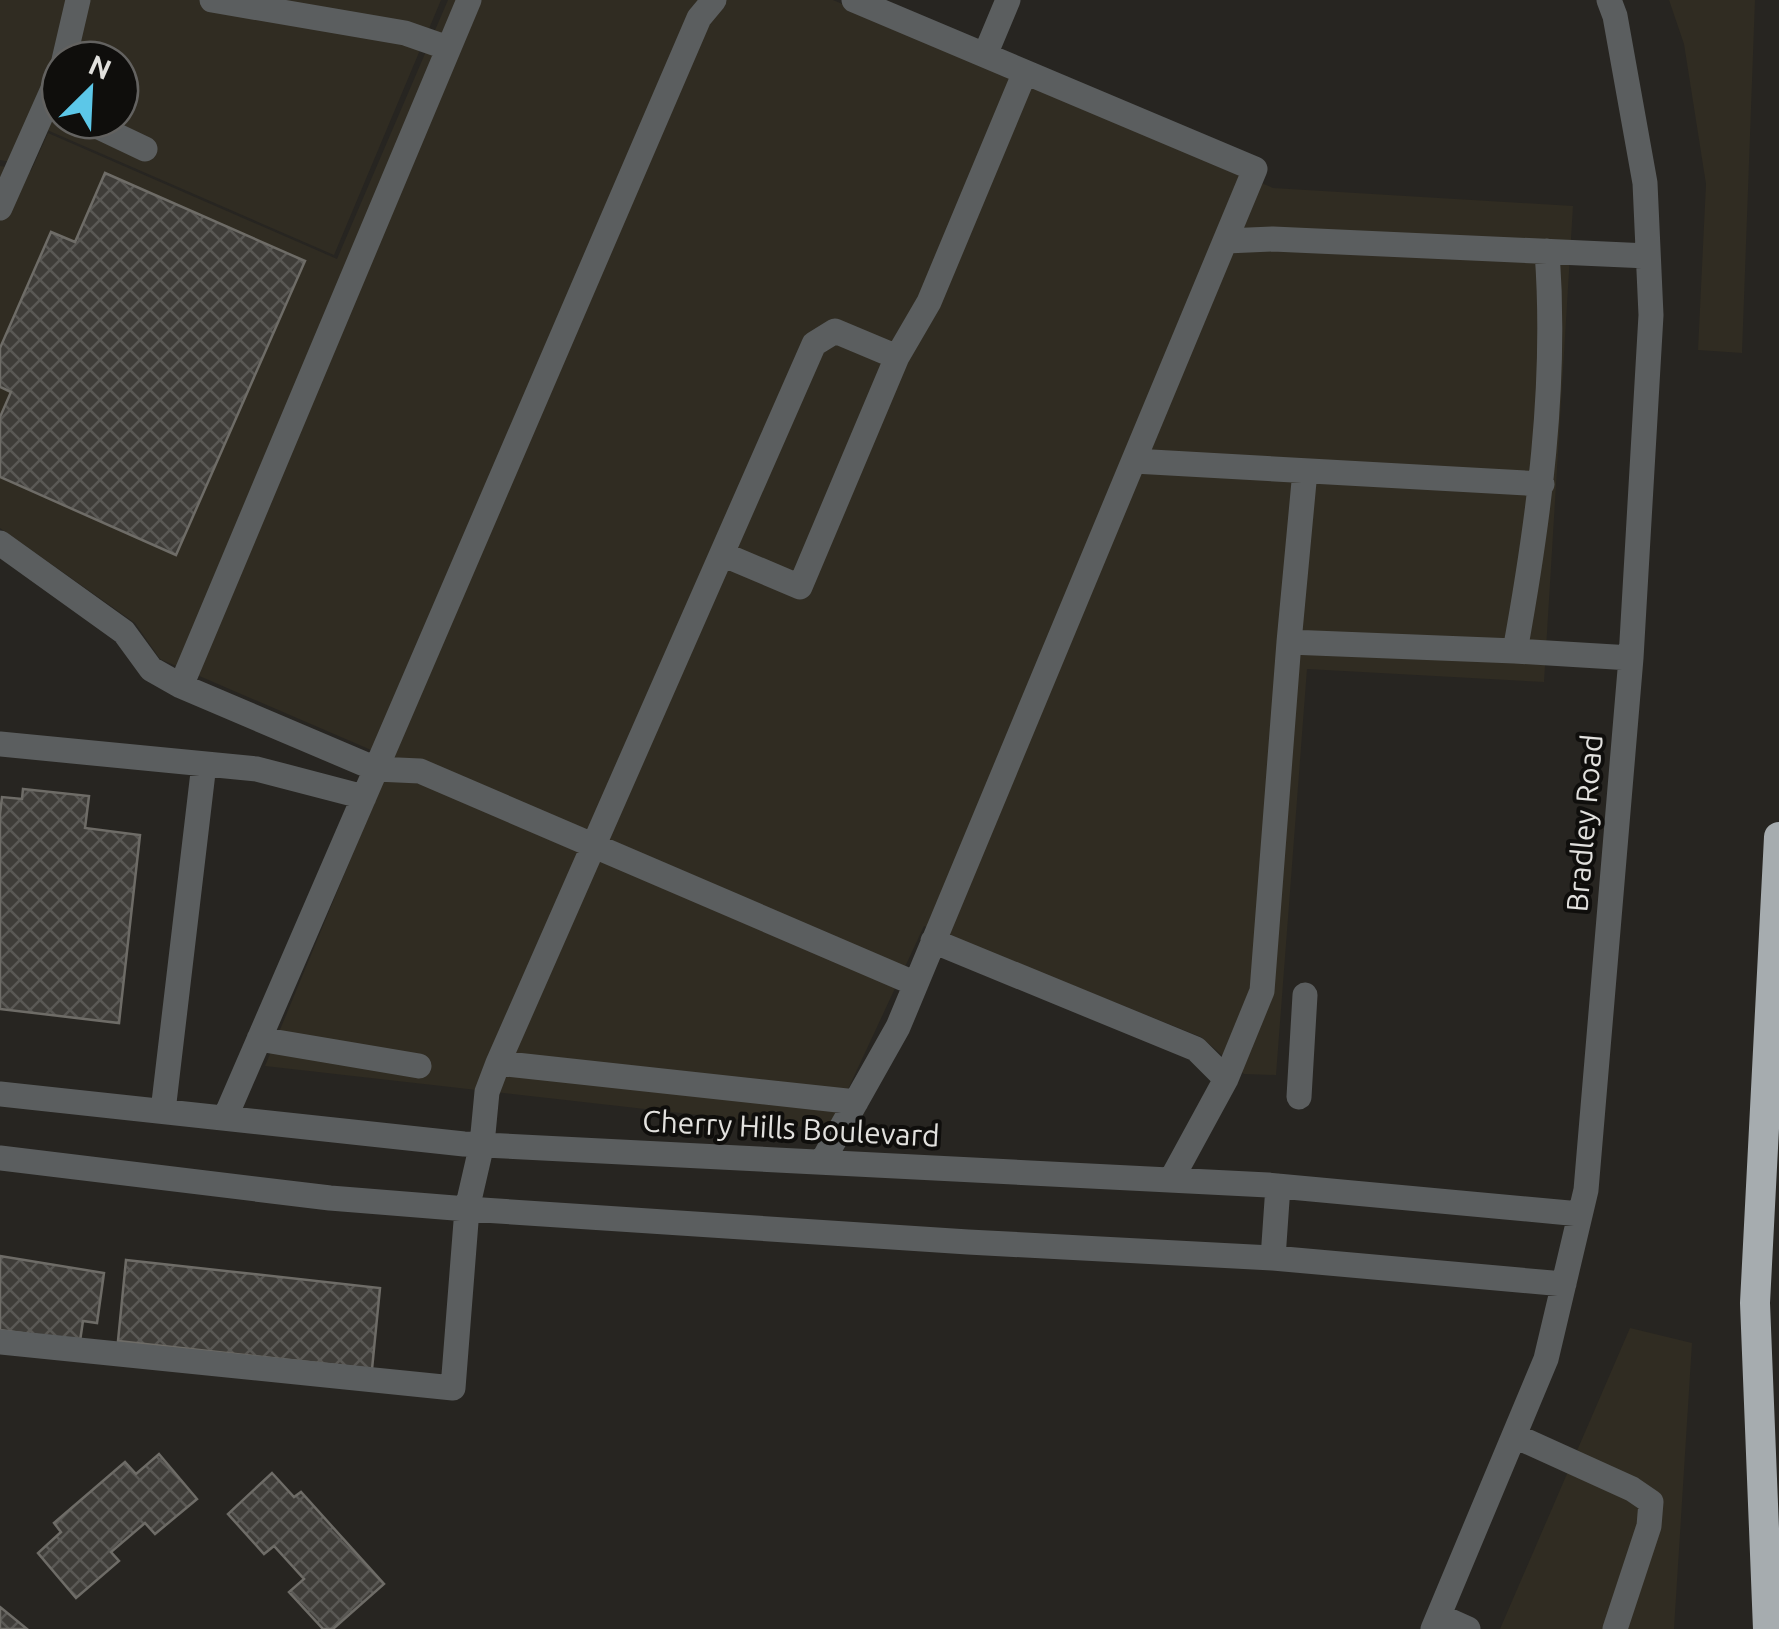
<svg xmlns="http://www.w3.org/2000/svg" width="1779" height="1629" viewBox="0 0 1779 1629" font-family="Ubuntu,sans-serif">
<defs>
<pattern id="building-cross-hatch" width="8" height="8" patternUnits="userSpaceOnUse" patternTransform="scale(2.5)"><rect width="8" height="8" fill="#3f3d39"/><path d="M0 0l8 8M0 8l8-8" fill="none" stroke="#5a5955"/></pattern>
</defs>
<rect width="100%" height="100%" fill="#272521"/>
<path fill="#302c22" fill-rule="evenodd" d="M0,0H441L334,255L31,123L12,162L0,160ZM60,60H120V120H60Z
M448,0H833L1273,188L1573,206L1544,682L1307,669L1276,1075L1244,1074L1201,1037L924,926L829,1130L265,1066L392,759L160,659L135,623L0,528V166L31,171L48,133L337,259Z
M1669,0H1755L1742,353L1698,350L1706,184L1684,44Z
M1630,1328L1692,1343L1674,1629H1500Z"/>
<path fill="url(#building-cross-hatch)" stroke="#6e6c67" stroke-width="2.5" d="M105,173L305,261L176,555L0,477V417L11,392L0,387V348L51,232L75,242Z
M23,789L89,796L85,828L140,835L119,1023L0,1009V814L2,797L22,799Z
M0,1256L104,1273L97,1323L83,1321L80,1341L0,1330Z
M126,1260L380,1288L372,1369L118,1341Z
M159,1454L197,1499L155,1534L145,1523L111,1552L119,1561L76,1598L38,1553L61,1532L54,1523L125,1462L136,1474Z
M272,1473L294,1497L301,1492L384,1584L333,1629H323L289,1592L304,1579L274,1546L264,1554L228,1514Z
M0,1607L27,1629H0Z"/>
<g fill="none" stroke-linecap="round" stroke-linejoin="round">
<path stroke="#5b5e5f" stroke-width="25" d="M212,0L405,33L448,48
M714,0L699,18L376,769L420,771L916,984
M985,55L1008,0
M64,60L78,0
M84,120L145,149
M0,208L60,73
M1226,241L1273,239L1648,256
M1134,461L1542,484
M0,543L124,632L151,669L181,686L376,769L225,1118
M722,554L800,587L897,357L929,302L1025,72
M1289,642L1305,471
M1515,651L1631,658
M181,686L469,0
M0,744L257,769L364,797
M933,941L1196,1049L1226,1079
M259,1039L419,1066
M498,1063L856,1102
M0,1094L464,1144L1268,1185L1580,1214
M1299,1097L1305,995
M163,1111L204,764
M0,1158L330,1198L467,1209L968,1242L1273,1258L1564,1284
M822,1162L898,1027L1255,169L854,0
M1171,1180L1226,1079L1262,991L1289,642L1515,651C1539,519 1557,385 1547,251
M1273,1258L1278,1186
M0,1342L453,1388L467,1209L482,1144L487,1092L498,1063L814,344L835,331L897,357
M1515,1436L1632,1489L1651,1502L1649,1526L1615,1629
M1439,1616L1468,1629
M1433,1629L1546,1359L1586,1190L1631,658L1651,315L1645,183L1615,16L1609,0"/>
<path stroke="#a6acaf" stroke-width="30" d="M1768,1629L1755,1303L1779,837"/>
</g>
<g text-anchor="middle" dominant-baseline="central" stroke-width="8" stroke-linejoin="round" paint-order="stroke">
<g font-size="30" fill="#e2e1de" stroke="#0f0e0c">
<text transform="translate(1584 823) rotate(-85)">Bradley Road</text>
<text transform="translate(791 1128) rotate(3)">Cherry Hills Boulevard</text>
</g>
</g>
<g transform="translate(90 90) rotate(24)"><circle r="48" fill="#0f0e0c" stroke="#636260" stroke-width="2.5"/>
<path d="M0-8L18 38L0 25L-18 38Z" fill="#5cc7e8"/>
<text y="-15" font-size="28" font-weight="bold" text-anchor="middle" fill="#e2e1de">N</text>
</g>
</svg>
